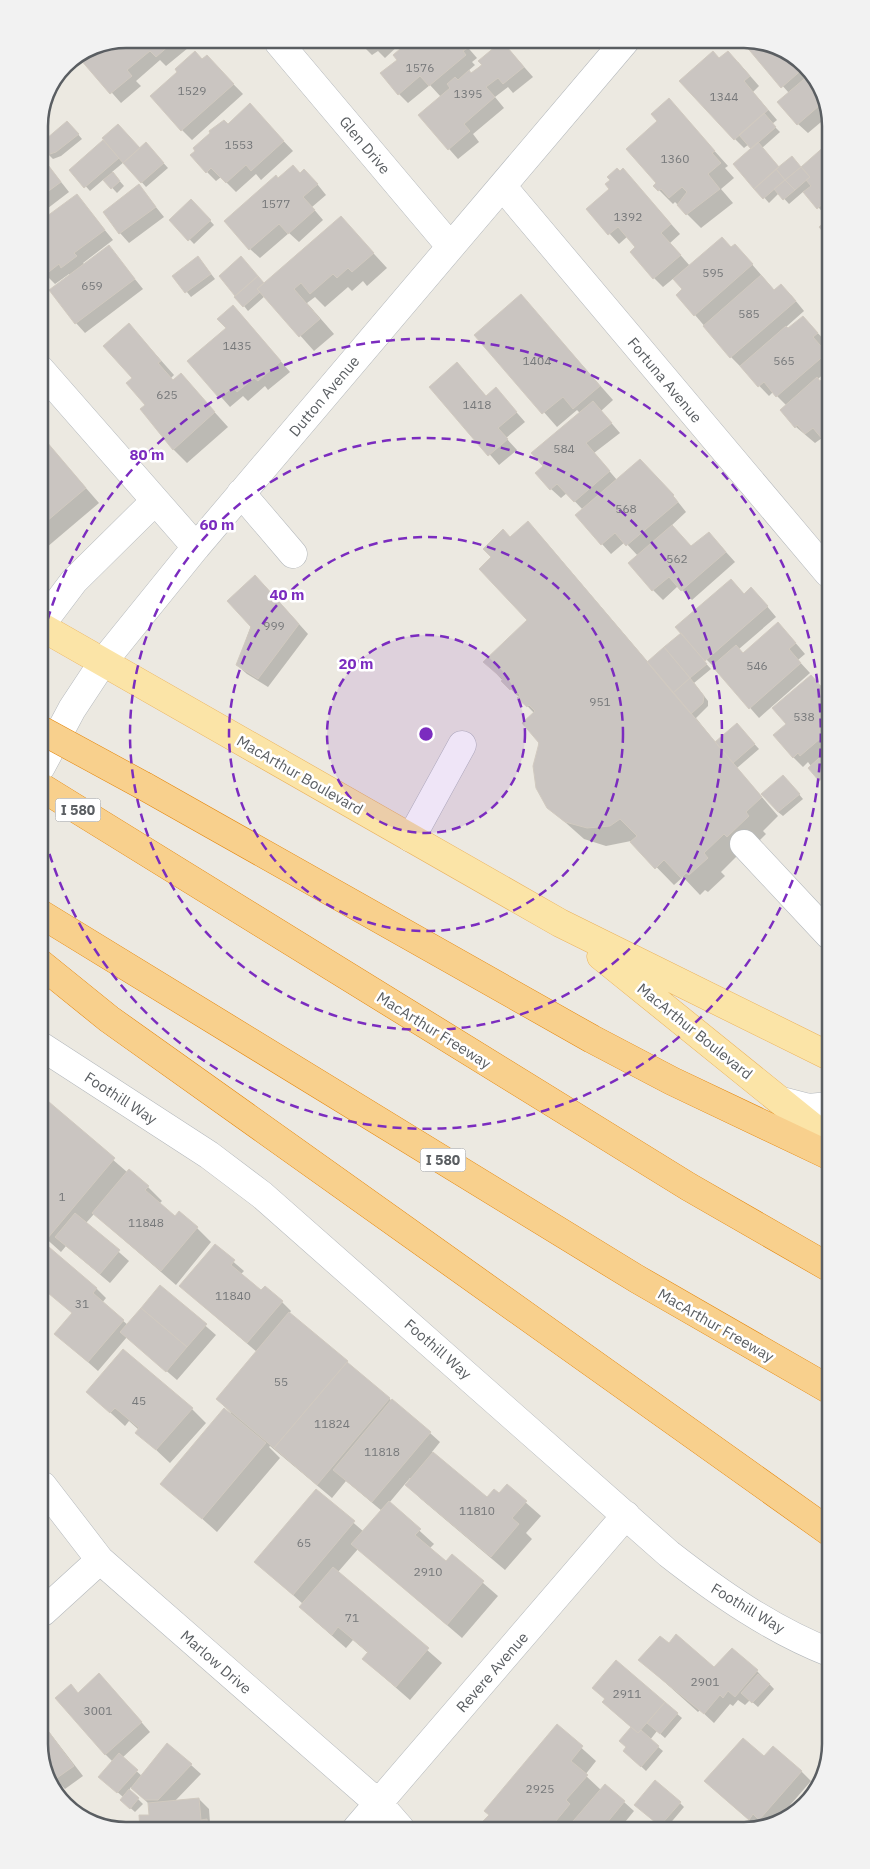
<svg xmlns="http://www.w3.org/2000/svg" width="870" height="1869" viewBox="0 0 870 1869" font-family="'IBM Plex Sans',sans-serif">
<rect width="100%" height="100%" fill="#ece9e1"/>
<path fill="#0003" d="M741,39H751L798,57L827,97V117L808,133L798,124L789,93Z
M402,42L385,58L378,51L372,55L360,43Z
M410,42H463L477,58L472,62L475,65L468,71L472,75L502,42L533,77L513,93L508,87L495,97L504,108L473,134L479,142L458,159L419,115L441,97L430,85L408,103L399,94L398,60Z
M185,44L188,48L166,66L160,60L136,81L141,86L121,103L82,59L106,45Z
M207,57L243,94L192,140L182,130Z
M720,60L738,62L759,86L753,92L777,120L772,124L780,132L762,148L780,168H801L827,146V217L804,191L789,204L779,193L769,203L735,164L753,149L749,144L744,148L735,139Z
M669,100L728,166L725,168L734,178L721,189L733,203L701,228L675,202L673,204L659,190V122Z
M259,115L293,151L261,180L256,174L236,192L221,177L216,181L207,172L228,126Z
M72,127L82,139L61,156L53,159L48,154Z
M105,140L140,150L151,149L168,168L146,187L124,162L112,172L124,186L117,193L104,179L90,191L71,170Z
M39,154L69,192L39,215Z
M623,170L680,234L670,243L690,266L732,248L744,255L775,291L791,295L804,311L786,327L788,330L803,317L827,343L822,347L827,354V371L818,379L821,383L827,377L828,443L822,438L815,443L796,427L787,406L773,392L769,396L731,357L695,315L684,290L674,278L663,287L654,278L637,247L628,236L619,244L587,209L611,189Z
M301,174L314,180L326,195L312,207L323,220L299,242L289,233L260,258L250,249L279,180Z
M139,186L164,217L129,243L120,233Z
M77,196L113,240L83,263L85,265L109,247L143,289L85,333L76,323L71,276L69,274L55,284L47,276L42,280L39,278V225Z
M191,200L214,225L194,244L171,220Z
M341,218L387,268L367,286L363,281L352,291L348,287L325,307L315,297L307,303L334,334L314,351L265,296L248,311L220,276L246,263L264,284Z
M202,262L215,279L191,297L174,276Z
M521,296L613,400L601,411L620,433L594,453L617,480L667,488L686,512L671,526L691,548L718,543L735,562L692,600L678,586L663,600L653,590L638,556L625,542L611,554L602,544L583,510L567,493L561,498L551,489L544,466L580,413L577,410L557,427L476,335Z
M242,316L290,372L268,390L265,386L248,401L243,396L230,407L189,361Z
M142,339L174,375L171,378L174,381L181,375L228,427L187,463L173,449L147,405Z
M457,364L487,397L505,399L525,422L506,438L517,450L499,465L431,387Z
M46,442L99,503L40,553V448Z
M528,523L545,541L648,662L682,633L731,580L745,595L761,599L776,617L739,649L743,654L788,634L805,654L798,660L810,673L759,718L716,669L704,657L702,659L711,669L694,683L708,701V706L696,718L716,743L741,729L759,749L737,768L778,816L763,831L766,834L746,854L742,851L721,872L725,876L708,892L705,890L700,895L683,877L674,885L631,841L606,846L584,839L548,807L534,713L485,662L529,620L511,539Z
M265,586L308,634L268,687L247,674L237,665Z
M821,686L828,695L829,791L808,762L803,767L793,757L788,724Z
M788,781L803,799L783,816L778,812Z
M42,1098L127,1172L148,1187L162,1201L159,1204L175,1217L197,1228L211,1242L176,1285L94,1214L86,1223L129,1261L110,1283L66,1246L61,1252L42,1235Z
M215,1246L244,1271L241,1274L262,1292L282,1302L291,1311L289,1314L430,1433L440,1442L432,1452L487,1499L499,1495L507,1486L541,1516L526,1533L532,1539L505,1570L421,1499L407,1485L412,1479L410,1478L389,1503L434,1544L429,1549L446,1563L452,1556L498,1596L462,1638L358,1549L338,1572L442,1663L410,1700L363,1659L368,1653L353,1640L346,1648L315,1621L301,1607L303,1604L256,1562L316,1490L364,1532L382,1511L346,1481L332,1498L270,1446L269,1447L280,1458L217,1532L162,1483L231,1413L217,1399L257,1352L180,1286Z
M49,1249L97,1289L106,1298L102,1303L128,1325L161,1287L216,1335L177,1380L127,1337L98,1371L56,1334L73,1314Z
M88,1392L192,1409L206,1423L170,1463L137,1432L139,1430L129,1421L125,1426Z
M669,1644L715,1669L757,1671L774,1689L758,1707L750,1700L745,1705L738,1700L733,1706L730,1704L714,1723L700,1710L698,1712L640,1660Z
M616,1662L682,1718L665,1738L657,1731L650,1740L663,1751L646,1771L629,1755L628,1747L632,1728L603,1702Z
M109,1685L150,1732L122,1758L143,1777L191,1765L201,1774L174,1802L199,1799L209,1809L210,1823L216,1829L141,1830L150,1816L149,1804L131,1787L129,1790L143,1804L135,1812L126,1804L123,1797L105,1781L113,1762L105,1754L78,1694Z
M43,1724L83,1776L65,1789L61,1785L55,1789L43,1772Z
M557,1726L596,1761L585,1775L601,1790L605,1785L634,1811L621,1827L490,1828V1815Z
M764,1758L801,1771L811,1781L772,1826L764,1823L761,1826H756L716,1791Z
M680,1803L684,1807L668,1826H659L636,1805Z"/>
<path fill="#cac5c1" stroke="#d1cac0" d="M740,39H751L798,57L805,67L781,88Z
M502,41L524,67L503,84L498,78L486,87L495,97L464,124L470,131L448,150L418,115L450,88L447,84L455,77L458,80L469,70L471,73L482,65L478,61Z
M383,42L374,49L369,43Z
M408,42H463L468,48L463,51L466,55L429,86L420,76L398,95L380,73L397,60L393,55Z
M171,44L156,57L150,51L127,70L132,76L110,94L80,59L96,45Z
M195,51L202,59L207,55L234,84L181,131L150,96L177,72L175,69Z
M713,51L719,58L728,51L750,76L744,81L768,110L734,140L679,81Z
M810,74L827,99L797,125L777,102Z
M669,98L715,151L712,153L721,163L708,174L720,189L686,215L677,205L687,192L682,187L669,198L661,189L658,191L653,186L656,183L626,149L657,121L651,114Z
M250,103L284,141L251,171L246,165L226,183L211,168L206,173L190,155L195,151L193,148L210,133L209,131L224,120L228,124Z
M764,113L776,127L751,149L739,135Z
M67,121L79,134L56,152L47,155L39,145Z
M118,124L140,148L123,163L102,138Z
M103,140L119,158L84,188L69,170Z
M146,142L164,163L141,183L123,163Z
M758,142L779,167L754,189L733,164Z
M827,144V200L817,209L803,192L811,186L806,180L810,177L801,167Z
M39,153L61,182L39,198Z
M792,156L801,167L785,180L776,169Z
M293,165L300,173L304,169L318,184L303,197L315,210L288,234L279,224L249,250L224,221L276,175L278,178Z
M801,167L810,177L795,190L785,180Z
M617,168L620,171L623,168L671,224L661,233L681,255L653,279L630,252L635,247L618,227L608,235L586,209L609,189L605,184L610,180L607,177Z
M776,169L785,180L763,199L754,189Z
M113,172L120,181L111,189L103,180Z
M785,180L795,190L783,200L774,189Z
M139,184L156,207L119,234L103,212Z
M77,194L105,230L74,253L77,256L61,268L59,264L45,275L39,268V222Z
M191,199L211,220L188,241L169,220Z
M341,216L374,253L352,272L348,268L337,278L333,274L310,294L301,283L294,289L320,319L299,337L257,289Z
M827,220V236L819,227Z
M722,237L731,247L735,244L753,264L694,316L676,295L682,289L673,279Z
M109,245L135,279L75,324L49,290Z
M198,256L211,274L185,293L172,276Z
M241,256L258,276L235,296L219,276Z
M761,275L774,290L781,284L796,301L730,358L703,326Z
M258,276L264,283L257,289L260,292L243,307L234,297Z
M521,294L600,386L573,409L563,397L542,414L474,335Z
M233,305L281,361L258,381L254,378L237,392L233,387L219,398L187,361L226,328L217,319Z
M803,316L818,333L813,337L827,353L776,397L764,382L758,387L740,366L786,326L788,328Z
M129,323L161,361L158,363L173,380L181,373L215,412L173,450L140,409L145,405L126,383L132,378L103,346Z
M457,362L486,396L496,387L517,412L498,428L508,439L488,456L429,387Z
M827,375L828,437L823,440L813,428L805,434L797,425L795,428L780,410L817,377L820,381Z
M593,401L612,423L586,443L610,471L574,502L557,484L550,490L535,473L543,466L531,453Z
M46,441L86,488L40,527V446Z
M640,459L674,495L673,496L678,502L626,546L615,533L601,545L575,515Z
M528,521L762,797L746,812L749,816L727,837L724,834L704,853L708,858L689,875L686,873L681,878L664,860L655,869L630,842L637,836L620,819L610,826L587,828L565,822L547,808L536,788L533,766L539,743L522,723L535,711L529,705L527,707L517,698L520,695L512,687L510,690L501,681L503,679L483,662L527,620L479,569L491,557L483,549L503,529L510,537Z
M672,525L691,546L709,532L726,552L681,591L669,577L652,591L628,563Z
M255,575L299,624L258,679L236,665L251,627L227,601Z
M731,579L744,594L751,587L768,606L705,661L675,627Z
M778,622L796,643L789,649L801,663L749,709L712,666L736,645L743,653Z
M681,633L707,664L690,678L664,647Z
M664,647L690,678L673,693L647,662Z
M811,675L828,694V732L800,756L798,753L793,758L773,735L786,724L772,708Z
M690,678L704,696L703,703L691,714L673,693Z
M737,723L755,744L733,763L715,742Z
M828,750L829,776L827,775L819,781L808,768Z
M783,775L800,794L778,812L761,794Z
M42,1096L115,1158L47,1239L42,1235Z
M129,1169L149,1186L145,1190L175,1216L179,1211L198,1227L161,1271L92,1213Z
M75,1213L120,1250L100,1274L55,1237Z
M215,1244L235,1260L231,1265L261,1290L265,1286L283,1301L247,1343L179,1286Z
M49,1247L97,1288L93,1293L124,1320L88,1362L54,1334L72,1313L42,1288V1256Z
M160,1285L207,1324L187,1347L141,1308Z
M141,1308L187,1347L166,1372L120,1332Z
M289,1312L348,1361L274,1448L216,1399Z
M123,1349L193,1408L156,1450L135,1433L139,1428L115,1408L110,1413L86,1392Z
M347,1362L390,1398L317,1485L274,1448Z
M392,1399L431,1432L372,1502L333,1470Z
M224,1408L266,1443L202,1519L160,1484Z
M433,1452L487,1497L494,1489L499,1493L507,1484L527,1501L512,1518L519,1524L491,1557L405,1485Z
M316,1489L355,1521L293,1595L254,1562Z
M389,1501L421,1529L415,1535L446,1561L452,1554L484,1581L447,1625L351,1544Z
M333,1567L429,1648L396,1687L362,1659L368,1652L338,1627L332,1635L299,1607Z
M676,1634L714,1667L732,1648L758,1670L735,1697L728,1691L723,1698L720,1695L704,1714L638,1660L660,1636L669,1643Z
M616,1660L665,1702L638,1733L602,1702L605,1699L592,1688Z
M99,1673L142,1722L105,1755L55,1698L71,1684L78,1693Z
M758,1674L770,1684L752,1703L741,1693Z
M665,1702L678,1713L660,1734L647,1723Z
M43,1724L74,1766L54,1780L51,1776L48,1778L43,1772Z
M557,1724L583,1746L571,1761L588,1775L566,1800L570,1804L551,1827L541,1820L535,1827L489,1828L482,1822L489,1815L484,1811Z
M631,1727L638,1733L641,1730L659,1746L641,1767L623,1751L626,1747L619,1741Z
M743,1738L764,1756L773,1746L802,1771L759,1820L753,1814L749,1820L704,1781Z
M167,1743L192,1764L158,1800H145L131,1788Z
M119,1753L138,1770L117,1793L98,1777Z
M655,1780L681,1802L660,1826L634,1805Z
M605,1784L625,1801L606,1824L609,1827H568Z
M129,1789L139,1798L130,1809L120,1800Z
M199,1798L201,1820L207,1819L208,1829L140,1830L139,1815H149L148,1803Z"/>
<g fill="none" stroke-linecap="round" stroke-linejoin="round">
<defs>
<path id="minor" d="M279,43L450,246
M503,187L828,573
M40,369L196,547
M241,493L293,554
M40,626L74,581L155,501
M41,767L72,709L103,662L196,547L626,40
M411,838L462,745
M744,844L829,935
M41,1046L209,1155L262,1195L669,1554C719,1593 772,1630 831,1653
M782,1101L809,1108L829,1106
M43,1486L100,1560L379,1804L400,1828
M43,1612L100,1560
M357,1828L626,1515"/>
<path id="major" d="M40,626L560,923L829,1056
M601,956L830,1141"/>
<path id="highway" d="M144,786L592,1039L672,1081L830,1156
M41,787L689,1187L830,1268
M41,914L637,1279L830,1390
M41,964L109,1019L831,1533"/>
</defs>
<use href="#minor" stroke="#b4b8bc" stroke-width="29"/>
<use href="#major" stroke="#ebb25c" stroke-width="29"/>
<use href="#highway" stroke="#e4860a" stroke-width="29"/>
<use href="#minor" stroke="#fff" stroke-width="28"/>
<use href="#major" stroke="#fbe4a7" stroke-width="28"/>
<use href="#highway" stroke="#f8d08d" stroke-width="28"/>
<defs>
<path id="highway-bridge" d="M41,730L144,786"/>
</defs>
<use href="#highway-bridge" stroke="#e4860a" stroke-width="29" stroke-linecap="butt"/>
<use href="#highway-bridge" stroke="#f8d08d" stroke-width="28"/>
</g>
<circle cx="426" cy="734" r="99" fill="#7b2cbf" fill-opacity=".12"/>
<g fill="none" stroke="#7b2cbf" stroke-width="2.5" stroke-dasharray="9 6">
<circle cx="426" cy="734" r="99"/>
<circle cx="426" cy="734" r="197"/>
<circle cx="426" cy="734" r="296"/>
<path d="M40 649A395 395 0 1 1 41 823"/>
</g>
<g text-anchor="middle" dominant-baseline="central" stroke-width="5" stroke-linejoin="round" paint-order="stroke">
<g font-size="12" fill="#76787a">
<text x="420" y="67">1576</text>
<text x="192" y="90">1529</text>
<text x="468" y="93">1395</text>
<text x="724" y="96">1344</text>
<text x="239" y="144">1553</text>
<text x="675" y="158">1360</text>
<text x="276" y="203">1577</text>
<text x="628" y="216">1392</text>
<text x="713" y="272">595</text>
<text x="92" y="285">659</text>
<text x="749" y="313">585</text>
<text x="237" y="345">1435</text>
<text x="537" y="360">1404</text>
<text x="784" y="360">565</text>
<text x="167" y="394">625</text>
<text x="477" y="404">1418</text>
<text x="564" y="448">584</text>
<text x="626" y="508">568</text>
<text x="677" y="558">562</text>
<text x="274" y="625">999</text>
<text x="757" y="665">546</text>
<text x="600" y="701">951</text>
<text x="804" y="716">538</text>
<text x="62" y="1196">1</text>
<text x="146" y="1222">11848</text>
<text x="233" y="1295">11840</text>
<text x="82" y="1303">31</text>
<text x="281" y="1381">55</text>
<text x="139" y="1400">45</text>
<text x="332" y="1423">11824</text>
<text x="382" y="1451">11818</text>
<text x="477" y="1510">11810</text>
<text x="304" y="1542">65</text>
<text x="428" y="1571">2910</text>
<text x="352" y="1617">71</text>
<text x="705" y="1681">2901</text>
<text x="627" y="1693">2911</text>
<text x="98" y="1710">3001</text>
<text x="540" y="1788">2925</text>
</g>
<g fill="#fff" stroke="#8c8e91" stroke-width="1">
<rect x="55.5" y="798.5" width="45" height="23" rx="4"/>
<rect x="420.5" y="1148.5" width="45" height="23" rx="4"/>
</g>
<g font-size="14" font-weight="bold" fill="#5a5e62">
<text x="78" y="810">I 580</text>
<text x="443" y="1160">I 580</text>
</g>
<g font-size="15" fill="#5a5e62" stroke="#fff">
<text transform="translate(365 145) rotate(50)">Glen Drive</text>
<text transform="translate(665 380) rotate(50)">Fortuna Avenue</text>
<text transform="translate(324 396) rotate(-50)">Dutton Avenue</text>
<text transform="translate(300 775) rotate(30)">MacArthur Boulevard</text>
<text transform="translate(434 1030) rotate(32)">MacArthur Freeway</text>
<text transform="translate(695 1031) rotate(39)">MacArthur Boulevard</text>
<text transform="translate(121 1098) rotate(33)">Foothill Way</text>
<text transform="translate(716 1325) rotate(30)">MacArthur Freeway</text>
<text transform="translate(438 1349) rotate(41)">Foothill Way</text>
<text transform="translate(748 1608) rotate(31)">Foothill Way</text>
<text transform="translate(216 1662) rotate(41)">Marlow Drive</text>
<text transform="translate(492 1672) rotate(-49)">Revere Avenue</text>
</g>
</g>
<path d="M0 0H870V1869H0ZM126 48H744A78 78 0 0 1 822 126V1744A78 78 0 0 1 744 1822H126A78 78 0 0 1 48 1744V126A78 78 0 0 1 126 48Z" fill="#f2f2f2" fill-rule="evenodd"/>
<path fill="none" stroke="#5a5e62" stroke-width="2.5" d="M126 48H744A78 78 0 0 1 822 126V1744A78 78 0 0 1 744 1822H126A78 78 0 0 1 48 1744V126A78 78 0 0 1 126 48Z"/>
<circle cx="426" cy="734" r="8" fill="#7b2cbf" stroke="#fff" stroke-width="2.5"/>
<g font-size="15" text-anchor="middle" font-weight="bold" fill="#7b2cbf" stroke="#fff" stroke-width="5" stroke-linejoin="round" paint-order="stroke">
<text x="147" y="460">80 m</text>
<text x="217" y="530">60 m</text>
<text x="287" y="600">40 m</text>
<text x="356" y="669">20 m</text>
</g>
</svg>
